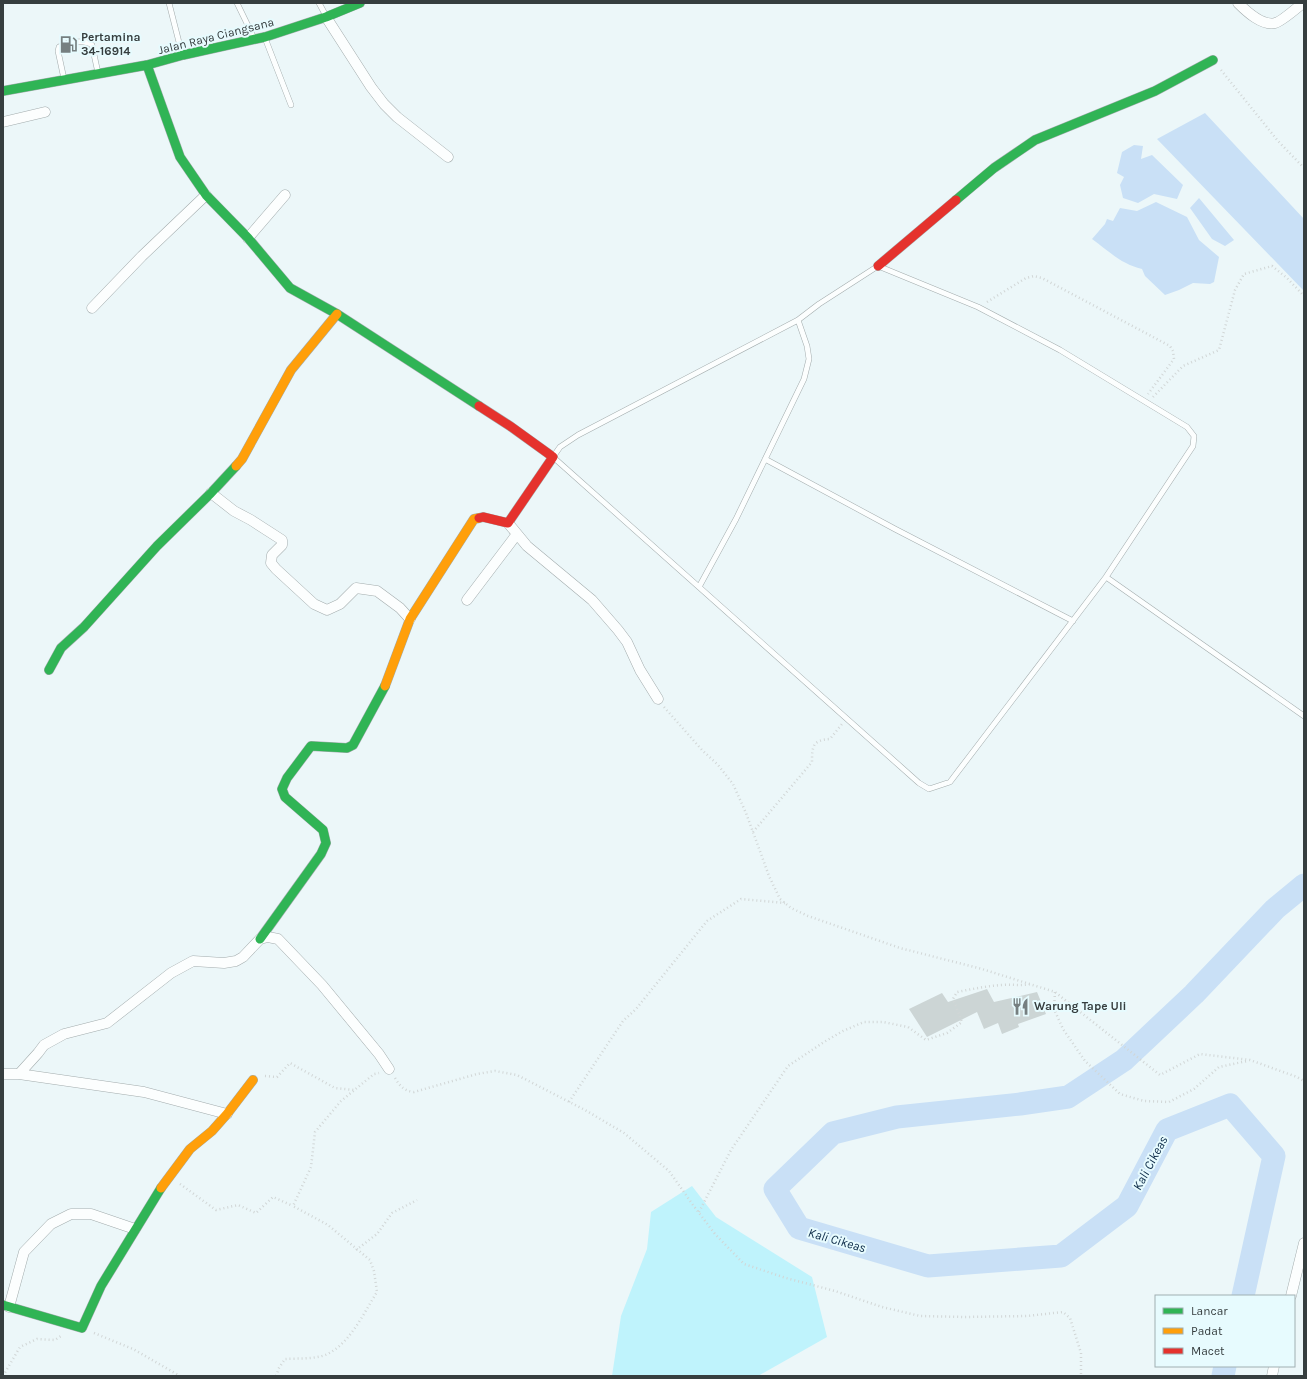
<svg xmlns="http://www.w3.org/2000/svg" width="1307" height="1379" viewBox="0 0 1307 1379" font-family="Karla,sans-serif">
<rect width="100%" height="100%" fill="#ecf7f9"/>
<path fill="#bff3fc" d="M692,1186L716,1217L812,1277L827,1337L758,1376H612L621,1316L647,1249L651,1212Z"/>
<path fill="#c9e0f6" d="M1205,113L1304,219V291L1157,139Z
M1134,145L1143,146L1141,159L1152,155L1183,185L1177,199L1154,194L1138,203L1123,198L1120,185L1124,177L1117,173L1122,152Z
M1199,198L1234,240L1225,246L1212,239L1190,208Z
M1156,202L1187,217L1199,240L1219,257L1214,282L1210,284L1193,283L1179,290L1165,295L1145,276L1142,269C1121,264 1110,252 1092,239L1105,224L1107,219L1113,221L1120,208L1137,211Z"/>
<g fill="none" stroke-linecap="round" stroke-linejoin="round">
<path stroke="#c9e0f6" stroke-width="23" d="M1243,1296L1274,1156L1230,1105L1167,1130L1127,1206L1061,1256L928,1266L799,1228L775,1189L833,1133L897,1117L1020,1104L1068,1097L1124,1060L1194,994L1275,909L1304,885
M1223,1376L1225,1366"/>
</g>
<path fill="#ccd5d5" d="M987,989L994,1002L1037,992L1046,1014L1018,1024L1019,1027L1002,1034L998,1023L984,1029L977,1012L927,1037L909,1009L942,993L948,1002Z"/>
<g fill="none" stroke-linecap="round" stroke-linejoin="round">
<defs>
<path id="lane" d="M169,3L182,54
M237,3L254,38
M319,3L326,16
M265,38L291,105
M64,79L58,51L59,47C66,42 84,39 92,45L98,73
M878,266L978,307L1060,350L1187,427L1194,436L1193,446L1106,577L950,782L929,789L919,783L553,457L560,447L578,435L798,320L819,304Z
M765,459L895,529L1073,621
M1106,577L1304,716
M699,587L736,519L804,379L809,359L807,346L798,320"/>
<path id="street" d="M1238,3C1247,12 1262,26 1275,23C1281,22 1298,7 1303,3
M326,17L371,87L384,104L397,117L448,157
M3,122L45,112
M248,238L285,195
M92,308L142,256L206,195
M211,493L234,511L251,520L282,540V545L272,555L271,563L276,569L314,604L327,610L340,604L356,588L377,591L400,608L410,619
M508,523L527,546L592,600L618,630L627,642L640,670L658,699
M467,600L517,534
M3,1074H19L38,1053L44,1045L64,1034L107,1023L171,973L193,961L224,963L236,961L243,957L260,939L268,937L278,939L322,985L379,1054L389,1069
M19,1074L144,1092L227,1114
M1291,1296L1304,1243
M9,1307L24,1252L51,1224L71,1214H91L135,1229
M1272,1376L1274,1366"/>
<path id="fast" d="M147,65L180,157L206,195L248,238L290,288L337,314L479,406
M3,91L147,65L183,55L265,37L326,17L360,3
M956,200L994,168L1035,140L1155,91L1213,60
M49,670L61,648L84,627L157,546L211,493L236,466
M260,939L321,854L326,843L323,830L285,797L282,789L287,778L311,746L347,748L353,745L385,686
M3,1305L82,1328L101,1286L161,1188"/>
<path id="slow" d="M236,466L242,459L291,370L337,314
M385,686L410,619L474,519L479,518
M161,1188L190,1149L212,1131L227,1114L253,1080"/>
<path id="jam" d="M878,266L956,200
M479,406L510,426L553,457L508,523L483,517L479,518"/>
</defs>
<use href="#lane" stroke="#a3acad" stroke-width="6"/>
<use href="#street" stroke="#a3acad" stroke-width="11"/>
<use href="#fast" stroke="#a3acad" stroke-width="10"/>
<use href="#slow" stroke="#a3acad" stroke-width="10"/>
<use href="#jam" stroke="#a3acad" stroke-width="10"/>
<path stroke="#d1d6d6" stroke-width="2.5" stroke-dasharray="1 3" stroke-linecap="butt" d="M1221,70L1278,141L1304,168
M987,302L1026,278L1034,276L1042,278L1170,346L1173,351L1174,359L1148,394
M1153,397L1183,366L1219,350L1235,290L1244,274L1272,266L1287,278L1304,296
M664,707L702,750L718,765L733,784L746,813L769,876L780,899L791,908L808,916L900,948L982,969L1055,992L1160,1075L1200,1054L1250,1060L1297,1077L1304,1081
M753,832L812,762C812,746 813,740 830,739L842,724
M1055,992L1054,1009L1063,1029L1085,1061L1120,1094L1144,1101L1169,1102L1194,1089L1219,1067L1247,1061
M265,1076L277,1077L290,1063L335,1088L354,1090
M395,1078C400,1086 404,1091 414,1092L477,1074L495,1071L517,1075L585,1110L624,1133L669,1171L693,1205L715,1234L744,1264L786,1278L835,1291L882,1307L920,1316L965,1317L1027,1316L1063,1312L1070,1318L1081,1353V1376
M569,1102L623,1021L636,1009L707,921L741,899L785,903
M180,1184L216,1210L238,1205L256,1213L273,1197L293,1206
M699,1212L731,1150L788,1066L824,1042L843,1031L864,1022H883L908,1027L926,1040L947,1033L962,1022L953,999L957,992C972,989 987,986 1002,985C1012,984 1021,986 1031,984
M356,1250L377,1234L392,1213L417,1200
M94,1333L133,1349L180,1376
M3,1376L20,1347L37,1339L55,1340L61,1336
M276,1376L279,1368L285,1359C299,1358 319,1360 331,1352C351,1341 365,1311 377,1292L374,1271L370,1260L328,1225L293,1206L311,1167L315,1132L341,1101L374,1074L379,1073"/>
<use href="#lane" stroke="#fcfefe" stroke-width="5"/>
<use href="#street" stroke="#fcfefe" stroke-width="10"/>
<use href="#fast" stroke="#30b455" stroke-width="9"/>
<use href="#slow" stroke="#ff9f0a" stroke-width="9"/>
<use href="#jam" stroke="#e5322d" stroke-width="9"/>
</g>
<defs>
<symbol id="fuel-bare" viewBox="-9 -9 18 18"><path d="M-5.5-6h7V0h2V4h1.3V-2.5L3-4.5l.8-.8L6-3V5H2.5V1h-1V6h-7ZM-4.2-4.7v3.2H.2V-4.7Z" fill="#767f80" stroke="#e7fbfe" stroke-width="2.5" paint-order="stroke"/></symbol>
<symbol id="restaurant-bare" viewBox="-9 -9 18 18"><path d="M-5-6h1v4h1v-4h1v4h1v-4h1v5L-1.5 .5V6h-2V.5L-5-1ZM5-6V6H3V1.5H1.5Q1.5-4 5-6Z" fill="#767f80" stroke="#e7fbfe" stroke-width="2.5" paint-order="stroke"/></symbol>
</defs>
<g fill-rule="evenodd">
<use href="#fuel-bare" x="56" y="32" width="25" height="25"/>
<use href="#restaurant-bare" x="1008" y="994" width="25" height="25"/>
</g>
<g text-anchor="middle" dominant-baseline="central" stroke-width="4" stroke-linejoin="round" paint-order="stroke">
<g font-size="12" fill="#363e3f" stroke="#e7fbfe">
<text transform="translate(216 36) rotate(-14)">Jalan Raya Ciangsana</text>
</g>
<g font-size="12" font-weight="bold" fill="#363e3f" stroke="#e7fbfe" text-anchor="start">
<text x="81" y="37">Pertamina<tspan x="81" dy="14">34-16914</tspan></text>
<text x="1034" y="1006">Warung Tape Uli</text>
</g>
<g font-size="13" font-style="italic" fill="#0c2b48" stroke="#e7fbfe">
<text transform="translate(1150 1163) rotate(-62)">Kali Cikeas</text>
<text transform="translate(837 1240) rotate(16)">Kali Cikeas</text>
</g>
</g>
<rect width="1307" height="1379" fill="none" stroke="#363e3f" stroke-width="8"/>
<rect x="1155" y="1295" width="140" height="72" fill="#e7fbfe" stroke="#a0afb2"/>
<rect x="1163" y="1308" width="20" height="6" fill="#30b455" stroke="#a0afb2"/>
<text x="1191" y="1315" font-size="12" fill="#363e3f">Lancar</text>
<rect x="1163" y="1328" width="20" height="6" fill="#ff9f0a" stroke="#a0afb2"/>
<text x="1191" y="1335" font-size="12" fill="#363e3f">Padat</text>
<rect x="1163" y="1348" width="20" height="6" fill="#e5322d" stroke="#a0afb2"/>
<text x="1191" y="1355" font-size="12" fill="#363e3f">Macet</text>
</svg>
